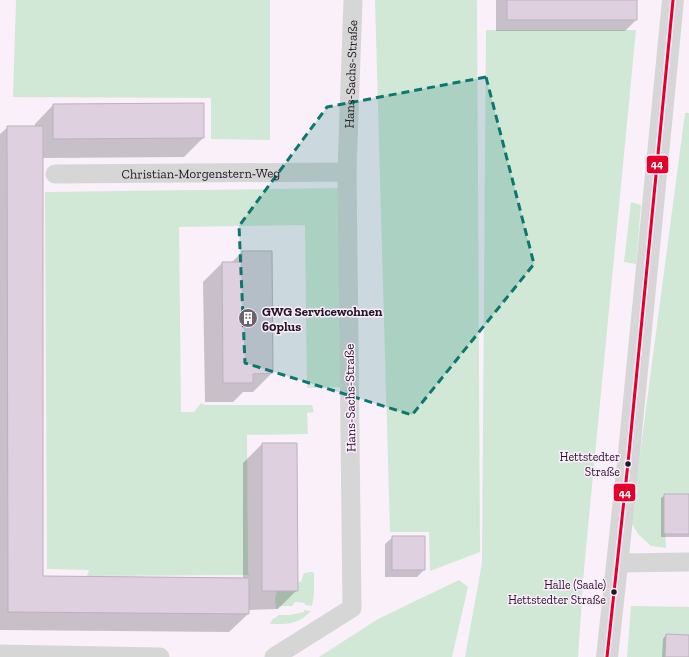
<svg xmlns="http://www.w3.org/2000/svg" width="689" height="657" viewBox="0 0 689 657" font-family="'Zilla Slab',serif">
<rect width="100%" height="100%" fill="#faf0fa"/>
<path fill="#d1e8d6" d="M16,0H270V140L211,139V98L13,97Z
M375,0H477L480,552L430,571L429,532H390Z
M486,30H636L584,569L578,657H465L482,563Z
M685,113H689V494H664L666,548L651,546L638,534L631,522Z
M342,188L344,387L307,388L305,225L179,227L181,412H194L201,403L205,405H312L314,412L307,413L308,434L247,435L248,572L249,575L87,576L89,570L47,569L45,192Z
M631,202L641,205L636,264L624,262Z
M310,572H313L314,574V595L312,606L305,605V603L295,602L292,606H279L278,608L276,609L275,598L277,591L298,582H301L304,573Z
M459,580L468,587L452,657H319L378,619Z
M631,606L689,607V657H627Z
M304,610L311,611C297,625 289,624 270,624L272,620L279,615H290L304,612Z"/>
<path fill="#0003" d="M496,0H636V20L625,31H496Z
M203,104V138L184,157L42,158V577L243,579V463L262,444H296L297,590L278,609L248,610V614L229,632L0,630V134L8,127H35V124L53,105Z
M242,252H271L272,373L253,392H243L233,402H205L203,282L222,263H231Z
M665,495H689V537H661V498Z
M393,537L424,570L417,577H385V544Z
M666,635L689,636V657H662L663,639Z"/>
<path fill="#ded0de" stroke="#bbb2bb" d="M507,0H637V20H507Z
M204,103V138L53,139V104Z
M7,126H43V576L249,578V614L8,612Z
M242,251H272L273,373L253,374V383H223L222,262H242Z
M262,443H297L298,591H262Z
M664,494H689V534H664Z
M392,536H425V570H392Z
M666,634L689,635V657H665Z"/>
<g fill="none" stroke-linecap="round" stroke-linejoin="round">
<g stroke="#d7d6d7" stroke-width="19">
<path id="s1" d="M55,174L347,172"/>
<path d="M617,563L689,562"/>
<path d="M0,654L160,657"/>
<path id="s2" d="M274,657L352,608L347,172L353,0"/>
</g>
<path stroke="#d7d6d7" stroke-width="22" d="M607,657L628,463L673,0"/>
<defs>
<path id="bus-1" d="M607,657L628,463L673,0"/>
</defs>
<use href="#bus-1" stroke="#ffebff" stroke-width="6"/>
<use href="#bus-1" stroke="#e4002b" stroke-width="3"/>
</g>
<path fill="#0f766e" fill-opacity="0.2" stroke="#0f766e" stroke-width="3" stroke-dasharray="8 5" stroke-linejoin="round" d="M486,77L534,264L412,415L245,363L239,226L327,107Z"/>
<defs>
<symbol id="building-disc" viewBox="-11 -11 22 22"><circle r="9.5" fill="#6c646c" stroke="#ffebff"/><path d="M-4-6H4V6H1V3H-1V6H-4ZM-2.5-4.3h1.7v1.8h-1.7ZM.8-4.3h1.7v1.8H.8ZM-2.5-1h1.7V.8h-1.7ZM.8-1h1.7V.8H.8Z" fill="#fff"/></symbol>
</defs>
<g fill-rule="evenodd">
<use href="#building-disc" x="237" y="307" width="22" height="22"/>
</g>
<g fill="#201820" stroke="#ffebff" stroke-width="1.5">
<circle cx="628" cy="464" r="3.5"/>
<circle cx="614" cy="592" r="3.5"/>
</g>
<g text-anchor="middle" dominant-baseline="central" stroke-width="3" stroke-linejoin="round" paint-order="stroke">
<g font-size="12" fill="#201820" stroke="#ffebff" text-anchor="end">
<text x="620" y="457">Hettstedter<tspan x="620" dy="15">Straße</tspan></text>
<text x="606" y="585">Halle (Saale)<tspan x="606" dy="15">Hettstedter Straße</tspan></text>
</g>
<g font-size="13" fill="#201820" stroke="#ffebff">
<text stroke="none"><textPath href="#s2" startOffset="626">Hans-Sachs-Straße</textPath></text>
<text stroke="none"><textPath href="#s1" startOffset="146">Christian-Morgenstern-Weg</textPath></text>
<text transform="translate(350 398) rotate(-91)">Hans-Sachs-Straße</text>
</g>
<g font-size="13" font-weight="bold" fill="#201820" stroke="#ffebff" text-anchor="start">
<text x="262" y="311">GWG Servicewohnen<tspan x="262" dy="15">60plus</tspan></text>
</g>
</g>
<g stroke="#ffebff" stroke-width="1.5">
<rect x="646" y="155" width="23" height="19" rx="4" fill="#e4002b"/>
<rect x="613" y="483" width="23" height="19" rx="4" fill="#e4002b"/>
</g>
<g font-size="11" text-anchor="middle" font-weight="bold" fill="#fff">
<text x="657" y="168">44</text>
<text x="625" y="497">44</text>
</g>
</svg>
